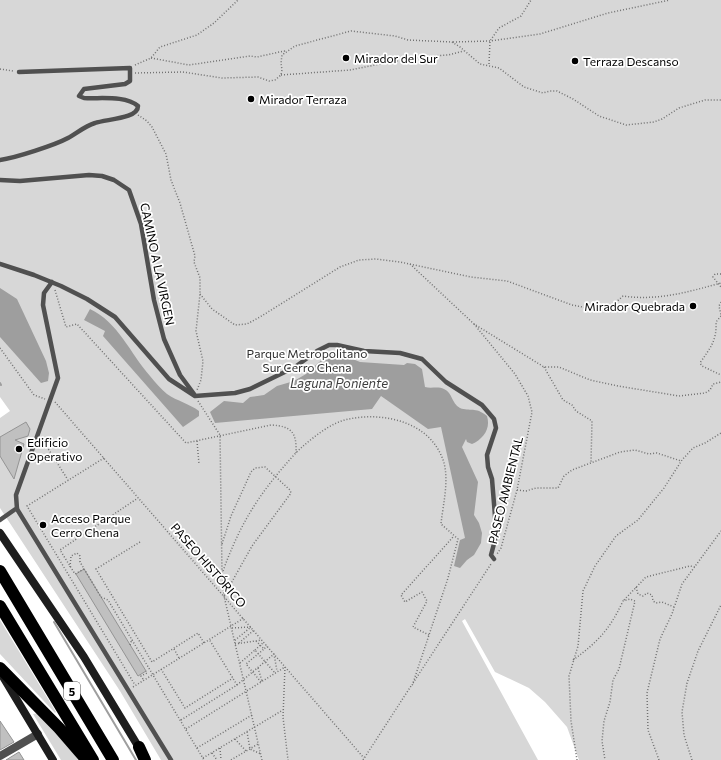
<svg xmlns="http://www.w3.org/2000/svg" width="721" height="760" viewBox="0 0 721 760" font-family="Commissioner,sans-serif">
<rect width="100%" height="100%" fill="#fff"/>
<path fill="#d7d7d7" d="M0,0H721V760H579L567,727L545,702L529,688L495,672L465,619L462,621L538,760H161L120,691L0,508V418L10,411L0,397Z
M0,620L56,712L55,713L0,654Z
M39,713L70,747L78,760H61L33,714Z"/>
<path fill="#9e9e9e" d="M0,288L17,299L46,361L49,373L48,381L41,383L0,337Z
M90,309C118,322 130,353 150,376C155,382 161,389 167,394C177,401 190,404 199,411V416L183,427L103,336L105,331L84,320Z
M338,353L360,362L404,365L407,363L415,364L422,369L425,387C431,389 438,386 444,389C453,393 451,403 460,408C470,412 475,406 487,416C491,429 483,439 472,444L467,442L466,439L462,447L478,482L474,515L479,523L482,533L481,543L474,555L467,560L460,568L454,566L460,540L465,538L441,427L428,429L381,396L372,409L215,423L210,412L224,401L243,403L250,397L264,395L277,386L294,381L306,374L327,355Z"/>
<g fill="none" stroke-linecap="round" stroke-linejoin="round">
<path stroke="#9e9e9e" stroke-width="2" d="M0,383L1,385
M54,622L136,760"/>
</g>
<path fill="#c0c0c0" stroke="#949494" d="M26,422L30,429L28,436L15,440L24,444L14,479L0,456V437Z
M84,569L146,671L138,676L76,574Z
M0,721L14,742L0,750Z
M19,752L24,760H6Z"/>
<g fill="none" stroke-linecap="round" stroke-linejoin="round">
<path stroke="#727272" stroke-width="1.5" stroke-dasharray="1 2" stroke-linecap="butt" d="M453,42L490,41L540,34L608,13L670,0
M151,58L189,65L250,56L257,57L284,51L286,52
M489,64L490,41L499,28L521,16L531,0
M135,65L151,58L160,47L197,35L214,23L238,0
M0,69L13,71
M135,73L183,72L222,78L258,77L269,81L275,80L281,75L282,70L281,63L282,55L295,46L351,31L395,36L408,40L452,42L460,47L480,64L499,68L524,87L543,93L550,91H557L573,99L599,116L626,125L654,122L662,119L679,108L705,100H721
M281,75L350,70L395,61H405L413,57L423,59L431,56L448,55L464,51
M138,115L147,121L152,127L166,154L171,180L180,203L195,256L194,262L200,278V294L196,331L203,361L201,380L197,390
M410,264L474,324L544,367H559L590,380L618,386L679,396L705,393L710,390L713,384L721,382
M721,274H715L713,277L721,287
M55,290L66,327L77,324L186,443L271,425C291,426 297,432 296,453
M200,294L212,309L235,325L247,324L260,317L340,267L359,260L376,259L400,262L471,277L507,281L572,305L593,309L614,304L623,296C658,301 688,292 721,283
M721,302L719,306L721,315
M721,316L716,322C717,341 710,348 700,363L702,366L721,375
M474,324L515,374L528,396L532,412L517,490L501,548L497,554
M0,348L34,395L45,399
M544,367L563,400L572,405L576,411L592,421L591,462
M198,401L220,435L222,572L224,596L262,760
M55,402L364,758
M42,439L68,480
M197,441L199,464
M104,458L27,506L135,685
M517,490L526,491L536,488H558L564,476L572,470L620,452L635,450L649,454L657,453L681,461
M140,542L96,569L152,662L198,633L204,643
M222,544L231,516L251,472L255,468L265,467L290,490L291,493L252,546L224,596
M70,567L71,556L77,553L80,556V562L101,597L108,600L204,760
M84,569L75,574L60,550L138,498
M223,571C237,532 253,503 280,471C287,463 294,454 302,447C315,436 332,422 349,419C382,412 426,421 441,455C451,475 443,503 441,524L458,539L448,578L412,686
M636,587L638,594L643,596L647,593L652,595L653,601L656,603L662,602L674,607
M624,600L646,577L690,566L695,567
M232,628L251,627L234,641
M429,635L413,627L427,601L422,592L405,602L401,595L454,536
M256,641L264,649L267,646
M239,643L254,630
M235,644L262,640
M130,645L132,639
M174,649L179,658
M255,650L264,642
M573,660C598,642 610,629 623,601L630,599L635,601L619,669L613,680L610,702L604,721L602,741L605,760
M240,663L255,650L275,673
M285,667L283,717L288,760
M258,668L262,681
M161,669L185,708L233,678
M143,679L141,676L147,673L146,671
M261,682L246,664L264,649
M413,683L491,564
M237,685L274,654L277,671
M133,687L244,618
M181,720L237,685L209,639
M186,729L285,667
M247,732L250,749L261,754
M235,739L246,751
M197,748L252,715
M220,748L221,760
M212,753L217,760
M203,758L283,710
M231,760L258,744
M363,760L411,686
M577,760L571,721L569,676L578,646L583,591L595,566L616,536L638,520L664,488L682,460L693,448L705,443L721,433
M659,760L648,730L647,693L660,639L672,614L682,584L721,531
M692,760L684,735L682,712L687,683L698,651L721,605"/>
<path stroke="#505050" stroke-width="4.5" d="M0,160C15,158 55,145 68,138C77,133 85,126 95,123C106,119 138,119 138,106C125,95 100,99 84,98L79,96L84,89L125,84L130,81V68L19,72
M0,180L20,181L89,175L102,176L114,180L129,190L141,224L154,300L164,339L180,375L194,394
M0,264L34,275L61,286L87,299L115,317L169,379L195,396L235,393L250,389L295,367L317,351L329,345H337L364,351L400,353L422,359L446,382L482,405L494,419L496,428L487,455L488,467L492,479L495,516V540L491,555L494,559
M52,282L44,293L43,305L58,378L16,495L17,509L171,760
M0,520L17,508"/>
<path stroke="#505050" stroke-width="8" d="M0,756L38,734"/>
<path stroke="#1d1d1d" stroke-width="8" d="M0,533L84,657L141,751
M2,675L53,760"/>
<path stroke="#000" stroke-width="12" d="M0,571L113,760
M0,606L93,760
M0,668L59,728L84,757
M139,747L145,760"/>
</g>
<g fill="#000" stroke="#fff" stroke-width="1.5">
<circle cx="346" cy="58" r="4"/>
<circle cx="575" cy="61" r="4"/>
<circle cx="251" cy="99" r="4"/>
<circle cx="693" cy="306" r="4"/>
<circle cx="19" cy="449" r="4"/>
<circle cx="43" cy="525" r="4"/>
</g>
<g text-anchor="middle" dominant-baseline="central" stroke-width="3.5" stroke-linejoin="round" paint-order="stroke">
<rect fill="#fff" stroke="#4c4c4c" stroke-width="1" x="64" y="682" width="16" height="18" rx="3"/>
<g font-size="11" font-weight="bold" fill="#000">
<text x="72" y="691">5</text>
</g>
<g font-size="12" fill="#000" stroke="#fff" text-anchor="start">
<text x="354" y="58">Mirador del Sur</text>
<text x="583" y="61">Terraza Descanso</text>
<text x="259" y="99">Mirador Terraza</text>
<text x="685" y="306" text-anchor="end">Mirador Quebrada</text>
<text x="27" y="442">Edificio<tspan x="27" dy="14">Operativo</tspan></text>
<text x="51" y="518">Acceso Parque<tspan x="51" dy="14">Cerro Chena</tspan></text>
</g>
<g font-size="12" fill="#000" stroke="#fff">
<text transform="translate(158 264) rotate(78)">CAMINO A LA VIRGEN</text>
<text transform="translate(505 490) rotate(-76)">PASEO AMBIENTAL</text>
<text transform="translate(209 565) rotate(49)">PASEO HISTÓRICO</text>
</g>
<g font-size="12" fill="#2e2e2e" stroke="#fff">
<text x="307" y="353">Parque Metropolitano<tspan x="307" dy="14">Sur Cerro Chena</tspan></text>
</g>
<g font-size="13" font-style="italic" fill="#3f3f3f" stroke="#fff">
<text x="339" y="383">Laguna Poniente</text>
</g>
</g>
</svg>
